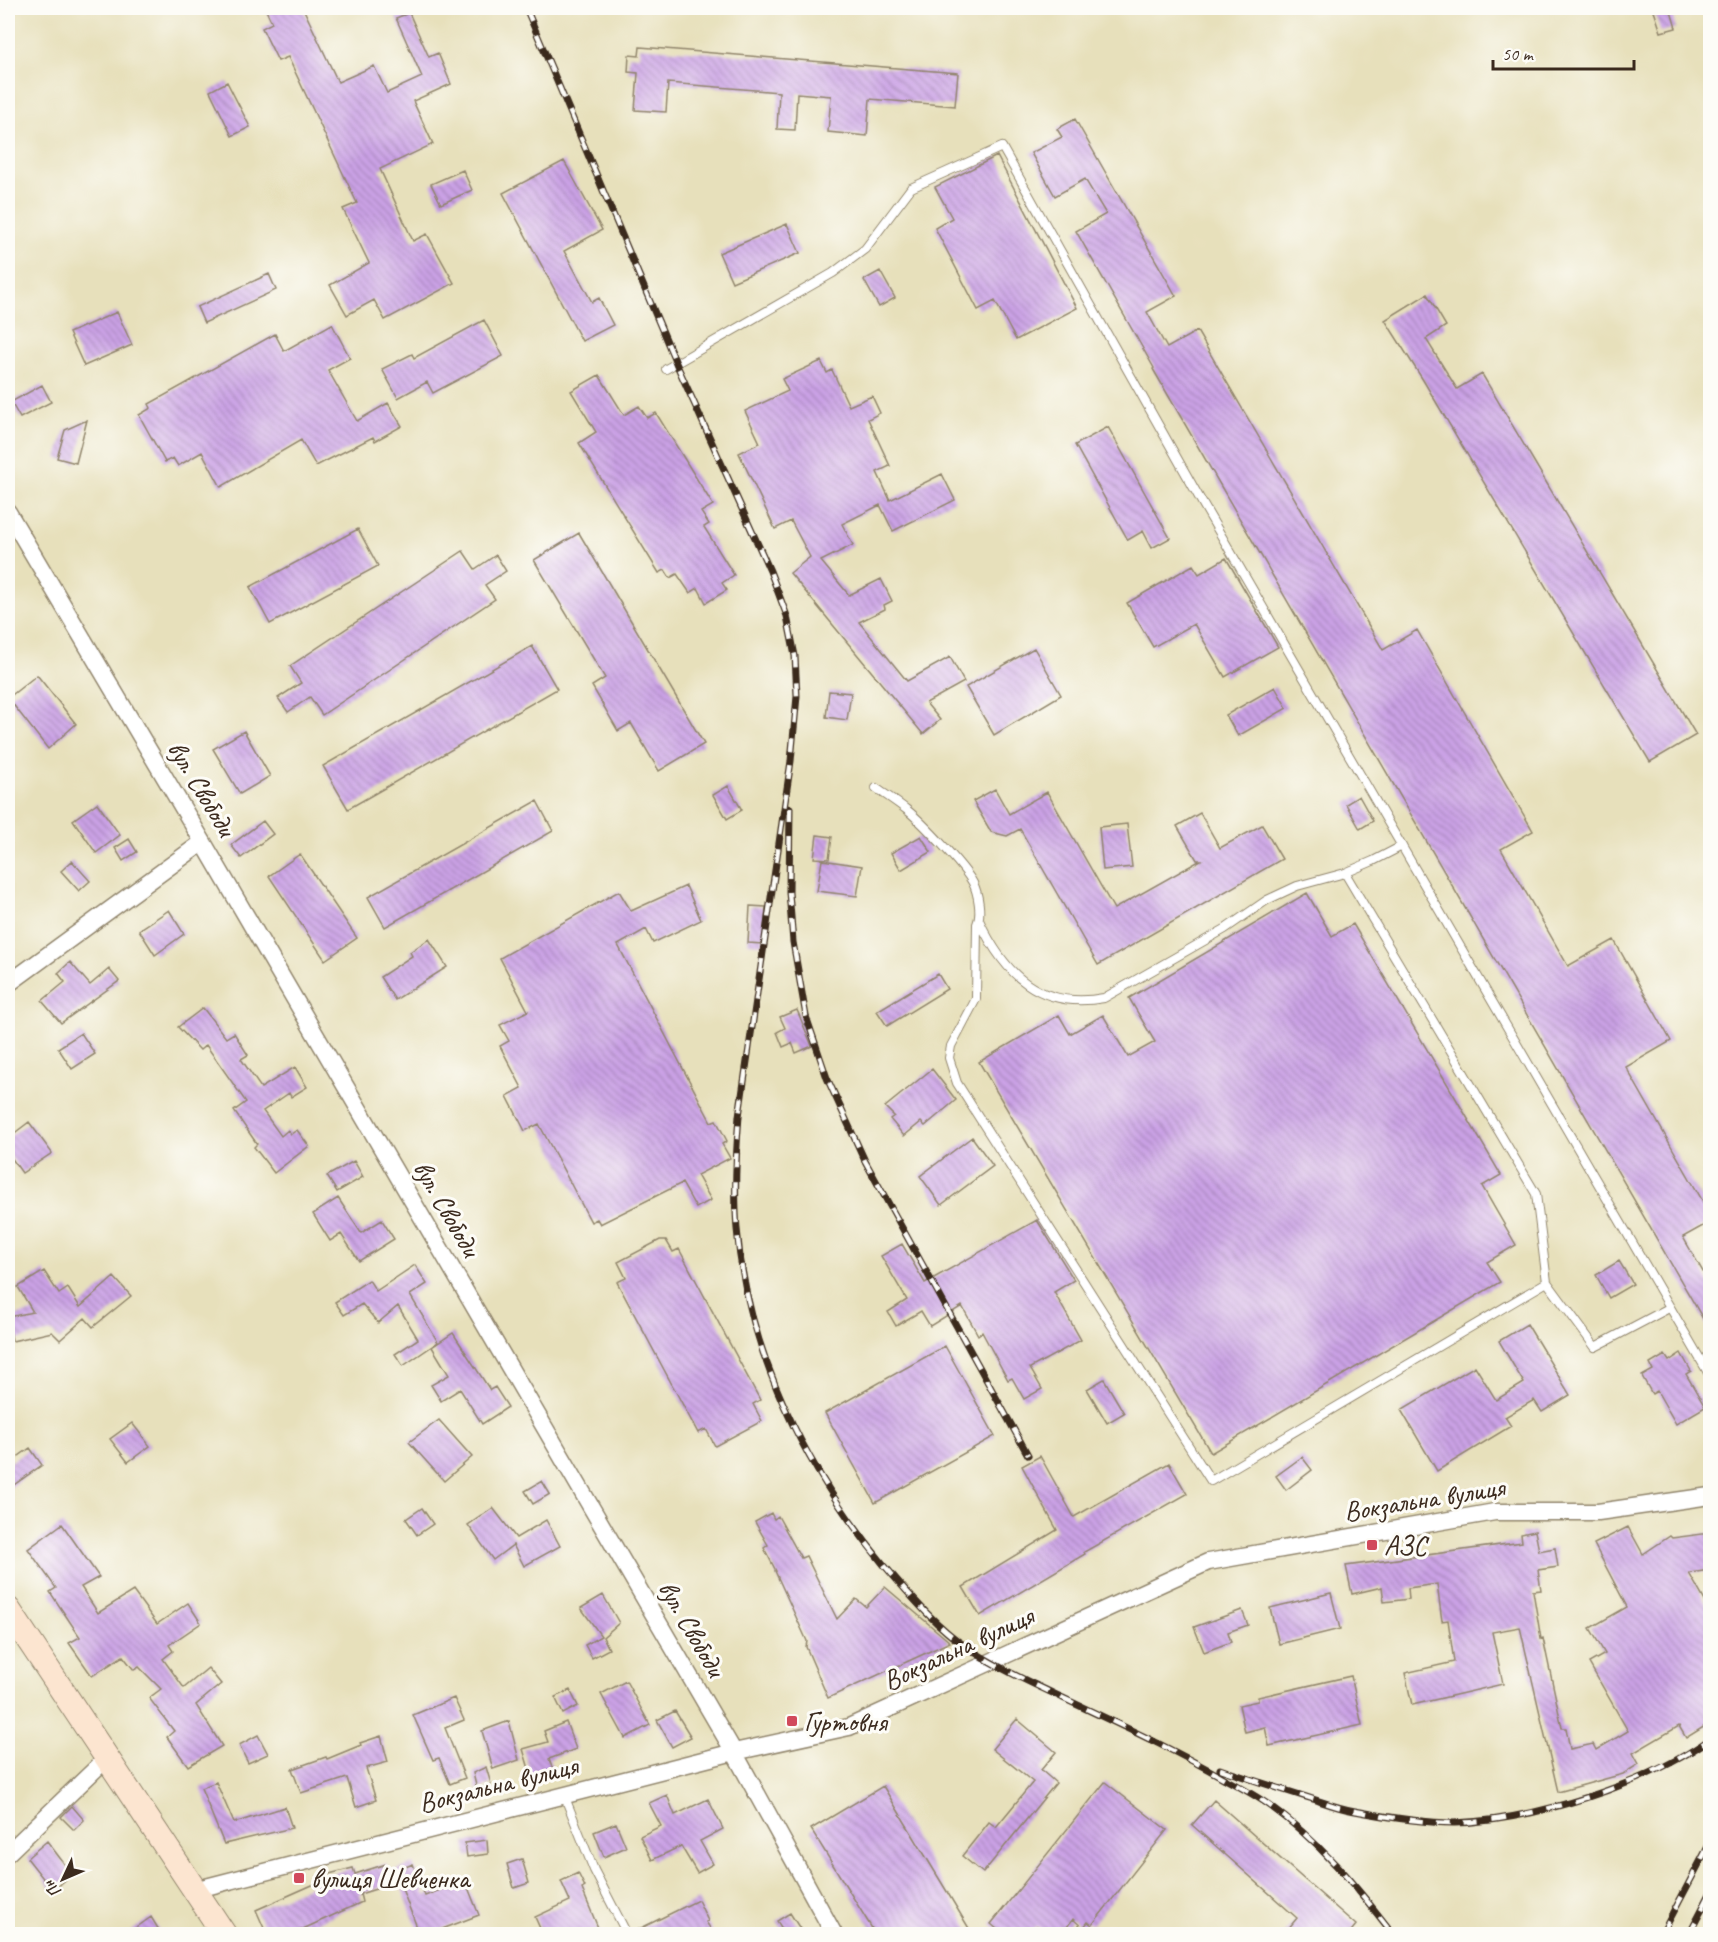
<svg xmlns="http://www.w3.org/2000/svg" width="1718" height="1942" viewBox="0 0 1718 1942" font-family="Caveat,sans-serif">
<defs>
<pattern id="building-back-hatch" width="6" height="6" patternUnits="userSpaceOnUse" patternTransform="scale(1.5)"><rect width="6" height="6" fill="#cba2e6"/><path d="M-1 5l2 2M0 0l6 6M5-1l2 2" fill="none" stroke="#a684ba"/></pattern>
</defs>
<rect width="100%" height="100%" fill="#fdfcf7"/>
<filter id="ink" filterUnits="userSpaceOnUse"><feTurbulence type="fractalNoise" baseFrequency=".0167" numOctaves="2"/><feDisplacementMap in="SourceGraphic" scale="12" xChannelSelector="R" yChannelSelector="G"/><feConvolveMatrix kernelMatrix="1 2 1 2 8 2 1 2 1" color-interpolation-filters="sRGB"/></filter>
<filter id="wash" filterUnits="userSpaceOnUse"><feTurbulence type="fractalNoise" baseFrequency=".008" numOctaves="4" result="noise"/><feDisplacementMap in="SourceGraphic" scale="24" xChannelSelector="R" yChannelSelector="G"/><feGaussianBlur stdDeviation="1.35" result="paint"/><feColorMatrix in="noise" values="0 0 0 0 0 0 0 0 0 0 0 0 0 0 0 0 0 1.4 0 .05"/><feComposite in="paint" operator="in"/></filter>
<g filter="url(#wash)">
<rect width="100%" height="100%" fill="#e7e0bb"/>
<g id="blocks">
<path fill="url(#building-back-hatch)" d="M265,8H303L338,82L374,66L387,93L422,77L396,18L409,13L429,57L438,53L451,84L413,101L433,144L380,169L413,241L427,234L454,283L385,320L374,300L347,315L330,285L369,263L343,209L357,203L288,57L278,61L262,28L272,23Z
M1653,8H1670L1676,28L1661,32Z
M640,47L958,73L955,106L870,99L867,136L828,132L831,96L797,93L795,130L777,129L779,92L668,83L666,112L635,110L638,73L628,72L629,55L639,56Z
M227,82L250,127L232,136L210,91Z
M1075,119L1176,296L1147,312L1167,348L1197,331L1383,650L1417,630L1533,831L1501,849L1568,966L1614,940L1671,1041L1626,1067L1710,1214V1222L1683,1237L1710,1284V1331L1153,369L1154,368L1076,231L1106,214L1086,181L1085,179L1055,196L1031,153L1062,137L1057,129Z
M997,156L1077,308L1016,340L995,301L978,310L935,228L952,218L935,187Z
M564,161L602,230L564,251L592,302L599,298L613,325L582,341L503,193Z
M463,170L472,190L441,204L431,184Z
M787,224L800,253L732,282L719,253Z
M880,271L895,298L879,307L864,280Z
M269,274L276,290L204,323L197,307Z
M1427,294L1446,326L1426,339L1457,389L1482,374L1696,735L1650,762L1423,380L1385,320Z
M117,312L132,345L84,366L69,333Z
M484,320L503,356L433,393L427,382L398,398L382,369L412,354L414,358Z
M332,324L350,358L328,370L357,421L388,403L402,426L375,441L373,437L316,466L301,440L221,487L202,452L178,466L173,458L165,462L139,415L151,408L149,404L275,334L284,351Z
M821,361L827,373L832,370L849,406L872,396L880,413L868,419L890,466L877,472L890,500L942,474L955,500L893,531L880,505L842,524L853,545L821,561L849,595L881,579L892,601L884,605L885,609L859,622L907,681L950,657L964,682L926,703L940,720L923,734L790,573L810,557L791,521L775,529L739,453L760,443L745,411L788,391L782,379Z
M599,375L624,415L639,406L647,418L656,413L713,505L701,512L709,524L704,527L734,575L722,583L727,590L706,603L698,588L690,593L677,574L670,578L665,570L659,573L579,443L596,432L571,391Z
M42,385L51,402L20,418L11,402Z
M87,420L76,463L57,458L65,430Z
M1108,427L1170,538L1152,548L1143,531L1128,540L1075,445Z
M358,529L378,566L270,624L250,587Z
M579,533L704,744L659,771L631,723L618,731L592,686L605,678L534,560Z
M463,551L475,569L496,555L506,571L485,585L495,599L322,715L310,697L288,712L278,698L301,683L290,666Z
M1226,558L1278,647L1225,677L1194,624L1153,647L1127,603L1193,565L1199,574Z
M532,646L557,689L348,809L323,766Z
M1034,648L1061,695L994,735L966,687Z
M37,675L76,724L48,749L8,698Z
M1275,687L1287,708L1238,736L1226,715Z
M829,691L851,693L847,720L826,717Z
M244,731L270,776L240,794L213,749Z
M728,786L742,810L727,819L713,795Z
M995,789L1009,814L1047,792L1114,909L1201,860H1197L1177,826L1200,813L1220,848L1262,825L1282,859L1098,965L1020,829L1007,836L991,832L973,801Z
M1359,796L1373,821L1360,829L1346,804Z
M537,801L553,831L385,927L368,897Z
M97,803L120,835L96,853L73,820Z
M263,821L273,834L241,858L231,845Z
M1127,824L1132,867L1103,870L1099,827Z
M817,835L832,837L829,859L814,858Z
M921,836L931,852L901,870L891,853Z
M129,839L137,852L123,861L115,848Z
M300,854L357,938L325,960L269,876Z
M822,860L862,866L857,896L817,891Z
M72,861L90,881L79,891L61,871Z
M686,886L701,920L653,943L646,929L618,945L711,1122L716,1120L727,1141L722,1144L730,1158L697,1175L711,1200L696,1208L682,1183L600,1224L597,1219L591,1222L539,1124L525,1131L507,1096L522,1088L500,1046L509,1041L500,1025L528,1011L500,958L619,891L631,911Z
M1307,893L1332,936L1353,924L1501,1175L1482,1186L1516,1245L1487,1262L1500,1282L1211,1453L979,1062L1059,1015L1070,1034L1103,1015L1128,1057L1155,1042L1129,998Z
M750,906L766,907L763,944L748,943Z
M169,910L184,934L155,955L139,930Z
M429,939L447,967L395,1000L380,977L412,956L410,952Z
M70,962L90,985L109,969L119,981L61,1023L42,1001L65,982L58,973Z
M938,974L947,989L887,1026L877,1011Z
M203,1008L226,1038L234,1033L248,1055L241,1059L261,1088L295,1067L307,1087L291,1097L289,1093L263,1111L281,1136L288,1130L291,1134L297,1130L309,1146L274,1173L254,1147L257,1144L234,1111L246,1102L206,1045L200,1050L178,1027Z
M797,1010L812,1046L796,1053L792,1043L783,1047L777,1032L785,1028L780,1017Z
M81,1033L95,1054L72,1069L58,1048Z
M932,1069L956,1100L925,1126L921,1122L904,1136L890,1119L894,1116L885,1107Z
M29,1122L52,1153L22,1173L8,1153V1138Z
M972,1137L993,1166L941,1205L920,1176Z
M354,1161L363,1177L337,1192L327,1176Z
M338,1198L361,1233L382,1220L394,1239L359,1261L341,1234L330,1241L313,1214Z
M1037,1220L1074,1280L1054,1292L1081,1340L1030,1368L1042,1389L1024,1399L1012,1378L1008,1380L982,1332L978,1335L962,1306L930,1326L921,1311L896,1326L888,1312L907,1300L881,1256L902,1244L925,1283Z
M660,1240H666L673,1252L679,1249L760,1400L753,1404L762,1421L715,1446L706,1429L698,1433L617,1282L626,1278L618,1262Z
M1619,1261L1633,1284L1609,1298L1596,1275Z
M415,1265L427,1284L410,1295L438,1342L403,1366L395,1354L418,1339L398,1306L378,1323L362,1304L344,1315L335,1302L369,1280L376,1291Z
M44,1271L59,1294L68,1288L80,1307L114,1277L131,1296L93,1327L85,1318L60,1340L52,1332L12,1341L8,1317L33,1312L18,1287Z
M1527,1324L1570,1395L1542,1412L1534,1400L1505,1417L1511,1426L1437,1471L1401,1410L1475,1366L1496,1400L1524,1383L1499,1341Z
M453,1333L490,1390L495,1387L508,1407L482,1424L460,1389L441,1401L431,1385L449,1375L432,1347Z
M945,1346L995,1436L875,1503L825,1413Z
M1681,1353L1691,1371L1686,1374L1705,1407L1676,1424L1657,1391L1652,1394L1642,1376L1653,1370L1650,1364L1665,1355L1669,1361Z
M1104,1379L1124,1413L1107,1423L1087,1389Z
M439,1420L472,1457L444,1481L409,1442Z
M132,1423L150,1446L128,1462L110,1439Z
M30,1448L42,1465L8,1489V1464Z
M1040,1456L1074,1517L1169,1463L1187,1494L1084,1552L1085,1554L980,1616L963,1587L1057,1530L1022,1466Z
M1302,1457L1312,1470L1286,1490L1276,1476Z
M542,1481L550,1494L533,1504L525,1491Z
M422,1508L433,1524L417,1535L406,1519Z
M493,1508L516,1538L546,1520L560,1546L524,1566L513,1545L493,1560L468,1525Z
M771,1513L774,1519L778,1516L801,1558L806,1556L837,1619L856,1599L866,1607L885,1587L950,1642L828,1698L806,1647L807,1641L775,1571H776L764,1548L768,1545L755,1522Z
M62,1524L99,1577L81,1587L98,1613L133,1591L157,1624L188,1603L201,1623L169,1645L173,1651L163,1659L184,1688L208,1668L221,1684L196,1705L222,1746L188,1766L167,1737L174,1731L149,1698L161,1689L139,1667L134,1670L123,1656L92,1676L69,1643L80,1637L50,1592L56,1588L28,1549Z
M1628,1527L1643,1554L1670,1536L1672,1538L1710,1533V1570L1689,1573L1710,1610V1723L1686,1738L1679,1726L1633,1753L1639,1764L1623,1774L1558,1792L1520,1627L1492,1632L1503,1684L1412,1705L1405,1673L1454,1662L1448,1620L1442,1621L1437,1584L1408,1588L1409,1599L1384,1602L1382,1587L1352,1594L1346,1566L1522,1542L1521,1534L1535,1531L1539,1551L1555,1548L1558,1567L1538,1570L1541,1590L1533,1591L1541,1639L1543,1638L1562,1728H1566L1570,1749L1593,1744L1596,1750L1628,1731L1589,1663L1605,1654L1590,1628L1627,1607L1594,1544Z
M1331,1593L1340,1629L1279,1644L1270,1608Z
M603,1595L619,1623L603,1637L609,1649L592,1658L585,1645L601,1636L581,1608Z
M1242,1610L1248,1625L1228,1632L1231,1642L1204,1652L1194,1627Z
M1351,1676L1362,1725L1269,1746L1265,1727L1245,1732L1239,1705L1258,1701V1697Z
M626,1681L650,1725L625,1738L601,1694Z
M570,1690L578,1706L563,1714L555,1697Z
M454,1698L464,1720L445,1728L465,1778L450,1784L439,1758L433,1760L413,1715Z
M675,1711L691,1737L672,1747L657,1720Z
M1017,1719L1056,1752L1041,1770L1056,1783L983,1873L962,1856L989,1822L996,1827L1033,1782L992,1749Z
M509,1721L519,1760L493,1769L482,1731Z
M566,1722L576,1749L549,1759L555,1776L533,1782L523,1749L548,1742L544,1731Z
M258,1735L268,1754L248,1763L239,1745Z
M381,1736L388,1762L366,1768L376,1800L356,1807L347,1778L301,1793L292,1769L326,1757L327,1759L361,1745L360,1743Z
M486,1767L491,1784L477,1790L473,1773Z
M216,1782L234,1823L285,1807L292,1828L224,1844L201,1788Z
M1105,1782L1167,1830L1092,1925L1088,1922L1083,1928L1073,1919L1061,1935H1048L1037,1926L1030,1935H1004L991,1924Z
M883,1786L946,1890L973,1935H876L811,1829Z
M667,1795L675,1815L708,1799L723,1829L700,1841L713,1864L697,1873L681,1846L652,1860L640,1836L661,1826L649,1803Z
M1214,1800L1356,1925L1348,1935H1283L1297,1918L1192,1825Z
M72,1806L84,1820L74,1830L61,1817Z
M616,1823L626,1847L604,1857L594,1832Z
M487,1840L488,1854L467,1857L465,1843Z
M47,1841L72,1874L53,1891L27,1858Z
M522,1859L529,1883L514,1888L507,1864Z
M386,1864L392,1884L360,1894L362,1902L290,1935H267L256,1910L319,1882L317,1877L353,1868L355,1874Z
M413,1864L425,1896L465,1880L479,1915L437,1931L438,1935H420L395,1871Z
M578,1873L585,1887L582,1889L601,1935H543L535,1917L570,1901L561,1881Z
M698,1900L708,1921L706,1922L715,1935H633V1932Z
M790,1913L804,1935H786L777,1921Z
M151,1917L162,1935H126Z"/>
</g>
</g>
<g filter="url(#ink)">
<use href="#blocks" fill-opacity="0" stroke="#91856c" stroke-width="1.5"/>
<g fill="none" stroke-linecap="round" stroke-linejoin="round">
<defs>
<path id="lane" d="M666,369L833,273L865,249L911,188L1002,147L1204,506L1710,1376
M876,788C886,795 897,802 907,810C922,822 964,866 973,883C978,893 982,914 977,924L976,999L951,1046L949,1058L957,1083L1211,1481L1547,1282
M1345,873L1373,861L1402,846
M979,920C1004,974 1040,1010 1104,998L1225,929L1267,900L1297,886L1345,873L1536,1194L1547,1282L1595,1347L1669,1308
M564,1795L594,1870L627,1934"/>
<path id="street" d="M8,512L203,842L734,1752L834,1934
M8,984L203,842
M8,1853L107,1758
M194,1890L734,1752L849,1727L1208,1562L1495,1512H1598L1710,1496"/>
<path id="secondary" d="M8,1609L224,1934"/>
</defs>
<use href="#lane" stroke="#91856c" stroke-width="10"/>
<use href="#street" stroke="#91856c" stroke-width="19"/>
<use href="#secondary" stroke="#91856c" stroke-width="26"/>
<use href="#lane" stroke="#fff" stroke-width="8"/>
<use href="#street" stroke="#fff" stroke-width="16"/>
<use href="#secondary" stroke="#fce5d0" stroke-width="24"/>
<defs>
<path id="rail" d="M526,8L676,363L770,571L787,616L795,656L797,696L791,761L739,1116C736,1153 734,1191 737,1229C747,1352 806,1471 884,1565C909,1594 936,1627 968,1648C998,1668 1031,1683 1063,1698C1118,1724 1173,1749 1225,1779C1240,1787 1255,1795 1269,1805C1318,1840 1357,1887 1393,1934
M790,808L789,892L793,942L806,1016L827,1078L865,1161L1028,1455
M1220,1769C1252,1780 1284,1790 1316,1800C1328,1804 1342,1809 1355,1811C1387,1817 1422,1823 1454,1823C1532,1821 1647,1784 1710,1739
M1662,1934L1710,1843
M1689,1934L1710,1894"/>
</defs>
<use href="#rail" stroke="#3b2a1e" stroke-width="7"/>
<use href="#rail" stroke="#fdfcf7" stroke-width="4.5" stroke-dasharray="14" stroke-linecap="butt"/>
</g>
</g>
<g fill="#d1495b" stroke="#fdfcf7" stroke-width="2">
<rect x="1366" y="1539" width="12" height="12" rx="3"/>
<rect x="786" y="1715" width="12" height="12" rx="3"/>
<rect x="293" y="1872" width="12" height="12" rx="3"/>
</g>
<g text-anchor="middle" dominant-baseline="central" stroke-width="6" stroke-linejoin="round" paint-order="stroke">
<g font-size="28" fill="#3b2a1e" stroke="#fdfcf7">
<text transform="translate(202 788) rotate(59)">вул. Свободи</text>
<text transform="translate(447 1208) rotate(60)">вул. Свободи</text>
<text transform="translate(1424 1499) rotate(-9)">Вокзальна вулиця</text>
<text transform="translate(692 1628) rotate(60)">вул. Свободи</text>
<text transform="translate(958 1648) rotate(-25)">Вокзальна вулиця</text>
<text transform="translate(498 1784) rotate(-14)">Вокзальна вулиця</text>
</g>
<g font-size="28" fill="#3b2a1e" stroke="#fdfcf7" text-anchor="start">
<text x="1384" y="1545">АЗС</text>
<text x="804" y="1721">Гуртовня</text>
<text x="311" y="1878">вулиця Шевченка</text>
</g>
</g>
<rect width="1718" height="1942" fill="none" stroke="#fdfcf7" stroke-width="30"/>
<g transform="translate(63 1879) rotate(226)" stroke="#fdfcf7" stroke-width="4.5" paint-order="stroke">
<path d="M0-4.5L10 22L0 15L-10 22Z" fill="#3b2a1e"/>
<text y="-9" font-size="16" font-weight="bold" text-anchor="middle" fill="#3b2a1e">Пн</text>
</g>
<path d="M1493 60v9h141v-9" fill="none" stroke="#3b2a1e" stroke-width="3"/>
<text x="1502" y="60" font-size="18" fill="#3b2a1e" stroke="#fdfcf7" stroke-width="4.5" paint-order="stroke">50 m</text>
</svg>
